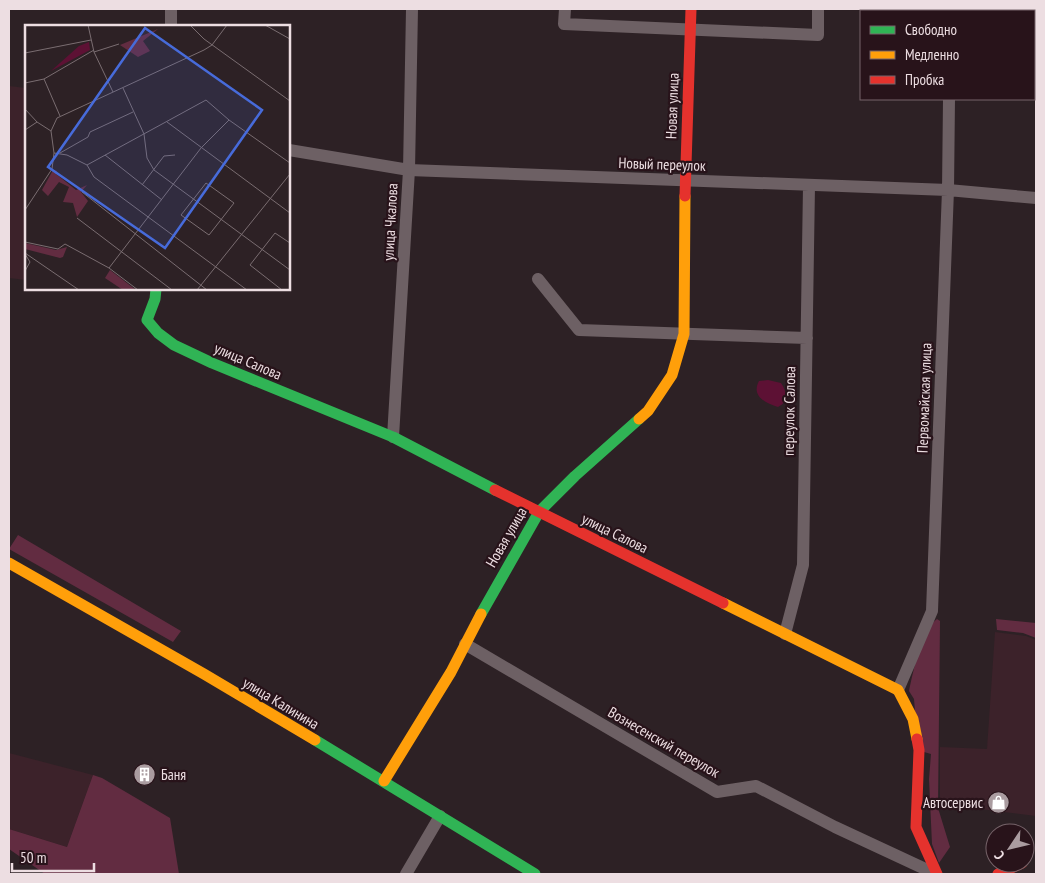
<svg xmlns="http://www.w3.org/2000/svg" width="1045" height="883" viewBox="0 0 1045 883" font-family="'PT Sans Narrow',sans-serif">
<rect width="100%" height="100%" fill="#2d2125"/>
<path fill="#3c222a" d="M9,86L26,88V280L9,278Z
M995,632L1026,636L1036,640V816L940,804V747L987,749Z
M9,753L93,775L67,847L9,829Z"/>
<path fill="#622c41" d="M18,535L181,631L173,642L9,549Z
M937,619L940,621L938,808L950,847L939,863L932,844L929,779L931,754L924,752L915,711L914,699L909,691C913,673 921,630 937,619Z
M996,619L1036,623V638L1023,633L997,630Z
M93,775L102,778L170,818L179,874H45L9,849V829L67,847Z"/>
<path fill="#5d1134" d="M768,380L781,383C787,392 789,402 778,407C765,403 751,396 759,381Z"/>
<g fill="none" stroke-linecap="round" stroke-linejoin="round">
<path stroke="#6d6064" stroke-width="12" d="M565,9L564,24L818,35V9
M951,11V9
M171,26V9
M289,150L409,170L948,190L1036,198
M538,279L579,330L807,338
M393,437L409,170L412,9
M785,634L803,565L809,186
M465,644L717,792L756,786L835,827L936,874
M898,690L932,611L948,190L949,99
M406,874L440,816"/>
<path stroke="#30b455" stroke-width="11" d="M156,289L155,299L147,320L158,333L174,345L212,363L393,437L495,490
M481,614L539,512L575,476L639,419
M315,740L535,874"/>
<path stroke="#ff9f0a" stroke-width="11" d="M639,419L648,411L672,375L684,334L685,196
M9,563L204,674L315,740
M723,603L898,690L913,719L917,739
M384,781L451,672L481,614"/>
<path stroke="#e5322d" stroke-width="11" d="M685,196L691,9
M495,490L723,603
M917,739L919,750L916,827L937,874
M998,874L1022,863"/>
</g>
<defs>
<symbol id="building-disc" viewBox="-11 -11 22 22"><circle r="9.5" fill="#aa9ca0" stroke="#28131a"/><path d="M-4-6H4V6H1V3H-1V6H-4ZM-2.5-4.3h1.7v1.8h-1.7ZM.8-4.3h1.7v1.8H.8ZM-2.5-1h1.7V.8h-1.7ZM.8-1h1.7V.8H.8Z" fill="#fff"/></symbol>
<symbol id="shop-disc" viewBox="-11 -11 22 22"><circle r="9.5" fill="#aa9ca0" stroke="#28131a"/><path d="M-5-2.5h2.3a2.7 3.5 0 0 1 5.4 0H5L5.5 6h-11ZM-1.5-2.5h3a1.5 2.3 0 0 0-3 0Z" fill="#fff"/></symbol>
</defs>
<g fill-rule="evenodd">
<use href="#building-disc" x="132" y="762" width="25" height="25"/>
<use href="#shop-disc" x="986" y="790" width="25" height="25"/>
</g>
<g text-anchor="middle" dominant-baseline="central" stroke-width="4.5" stroke-linejoin="round" paint-order="stroke">
<g font-size="15" fill="#eddee2" stroke="#28131a">
<text transform="translate(672 106) rotate(-88)">Новая улица</text>
<text transform="translate(662 164) rotate(2)">Новый переулок</text>
<text transform="translate(390 222) rotate(-87)">улица Чкалова</text>
<text transform="translate(248 361) rotate(23)">улица Салова</text>
<text transform="translate(924 398) rotate(-88)">Первомайская улица</text>
<text transform="translate(789 411) rotate(-89)">переулок Салова</text>
<text transform="translate(615 533) rotate(26)">улица Салова</text>
<text transform="translate(506 537) rotate(-60)">Новая улица</text>
<text transform="translate(281 703) rotate(31)">улица Калинина</text>
<text transform="translate(664 742) rotate(30)">Вознесенский переулок</text>
</g>
<g font-size="15" fill="#eddee2" stroke="#28131a" text-anchor="start">
<text x="161" y="774">Баня</text>
<text x="983" y="802" text-anchor="end">Автосервис</text>
</g>
</g>
<g transform="translate(25 25)">
<rect width="265" height="265" fill="#2d2125"/>
<path d="M133,4L118,16L125,26L113,32L95,20ZM28,145L32,146L31,149L51,165L62,160L56,167L63,176L52,192L48,178L38,177L44,162L34,157L23,171L17,165ZM0,218L31,225L42,222L38,232L35,233L0,224ZM85,245L111,265H98L80,253Z" fill="#622c41"/>
<path d="M64,17L65,25L26,46L54,21Z" fill="#5d1134"/>
<path fill="none" stroke="#7a6d71" stroke-width="1" d="M63,0L69,27L88,67M165,0L179,14L265,76M240,0L265,14M69,27L94,19M0,28L66,15M19,54L35,91M0,58L19,54L69,25M98,63L119,109L122,133L129,145L265,245M0,84L12,97M142,97L265,188M0,105L12,97L26,106M29,128L42,130L62,140L181,75L204,95L265,138M35,128L63,112L65,107L108,87M80,130L137,175M62,140L69,152L222,265M181,158L209,178L184,210L156,190ZM117,160L139,131L150,130M57,167L182,265M0,185L27,144L29,128L26,106L32,93L179,25L187,20L202,0M52,193L147,265M0,217L33,224L40,219L84,243L113,265M0,228L54,265M0,229L5,237L0,246M84,243L176,123L204,95M172,265L265,149M257,265L225,240L250,208L265,218"/>
<path fill="#476bda" fill-opacity="0.15" stroke="#476bda" stroke-width="2.5" d="M120,3L237,85L140,223L23,142Z"/>
<rect width="265" height="265" fill="none" stroke="#eddee2" stroke-width="2.5"/>
</g>
<rect width="1045" height="883" fill="none" stroke="#eddee2" stroke-width="20"/>
<rect x="860" y="10" width="175" height="90" fill="#28131a" stroke="#77646a"/>
<rect x="870" y="26" width="25" height="8" fill="#30b455" stroke="#77646a"/>
<text x="905" y="35" font-size="15" fill="#eddee2">Свободно</text>
<rect x="870" y="51" width="25" height="8" fill="#ff9f0a" stroke="#77646a"/>
<text x="905" y="60" font-size="15" fill="#eddee2">Медленно</text>
<rect x="870" y="76" width="25" height="8" fill="#e5322d" stroke="#77646a"/>
<text x="905" y="85" font-size="15" fill="#eddee2">Пробка</text>
<g transform="translate(1010 848) rotate(235)"><circle r="24" fill="#28131a" stroke="#77646a"/>
<path d="M0-4L9 19L0 12L-9 19Z" fill="#aa9ca0"/>
<text y="-8" font-size="14" font-weight="bold" text-anchor="middle" fill="#eddee2">С</text>
</g>
<path d="M12 863v8h82v-8" fill="none" stroke="#eddee2" stroke-width="2.5"/>
<text x="20" y="863" font-size="15" fill="#eddee2" stroke="#28131a" stroke-width="4" paint-order="stroke">50 m</text>
</svg>
